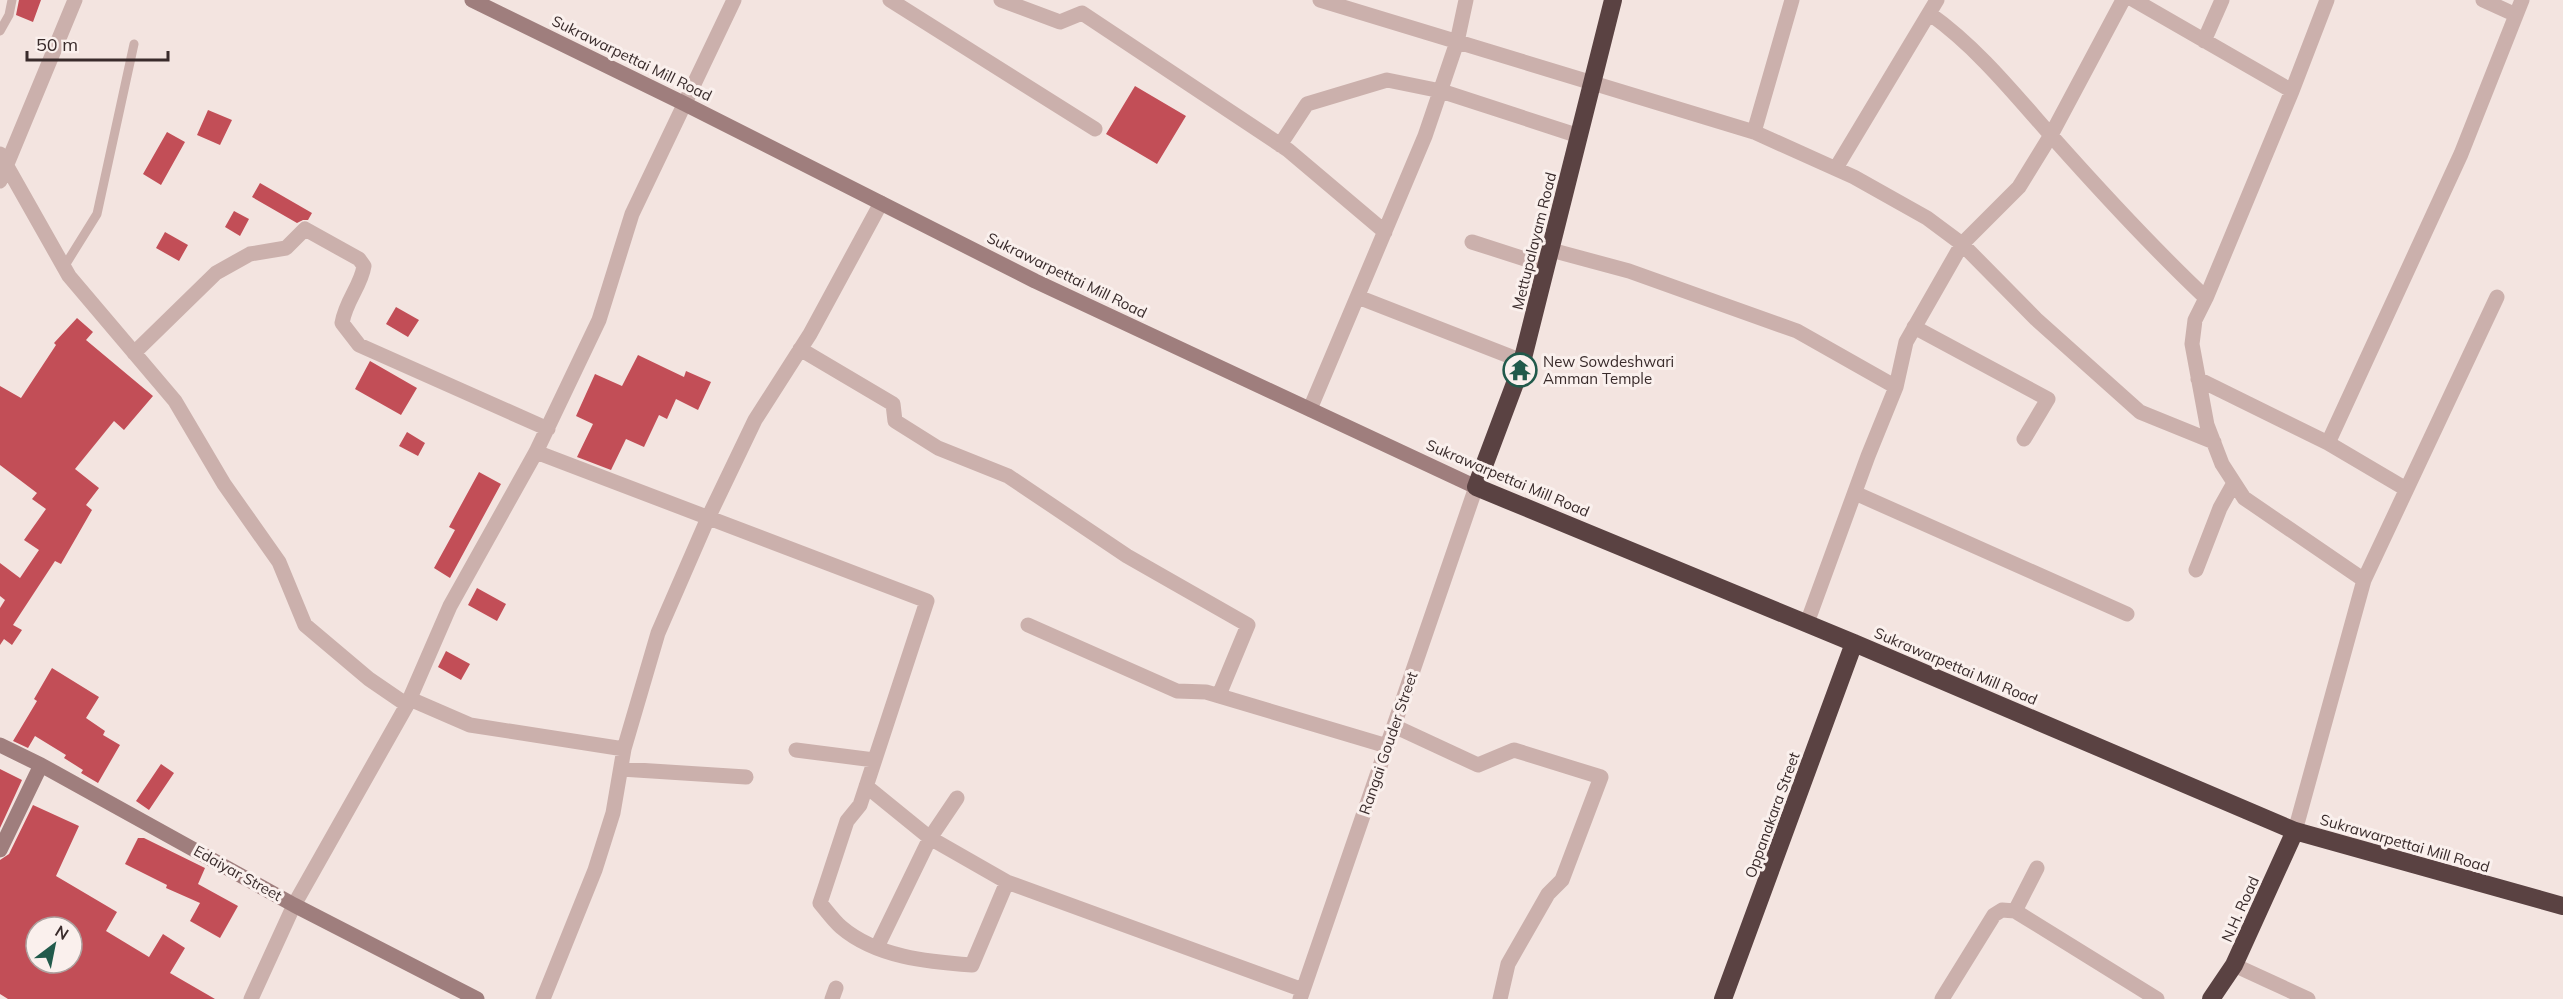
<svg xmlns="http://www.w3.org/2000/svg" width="2563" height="999" viewBox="0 0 2563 999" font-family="Mulish,sans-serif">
<rect width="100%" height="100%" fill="#f3e4e0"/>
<path fill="#c24e57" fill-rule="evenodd" d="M19,0H41L33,22L16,15Z
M1135,86L1186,116L1157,164L1106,134Z
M208,110L232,120L220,145L197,135Z
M167,132L185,142L161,185L143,174Z
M260,183L312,213L308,220H303L297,223L252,197Z
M234,211L249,219L240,236L225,227Z
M165,232L188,245L179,261L156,248Z
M396,307L419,320L408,337L386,324Z
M77,318L93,332L86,340L153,396L124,430L114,421L75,469L99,488L86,505L92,510L61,564L55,561L13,625L22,630L12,645L4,639L0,645V608L5,600L0,596V563L20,578L39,550L24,540L46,509L32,499L37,493L0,465V386L21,398L56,345L54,343Z
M638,355L684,377L686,371L711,382L698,410L676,399L667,419L659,415L644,447L626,439L611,470L577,457L593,424L576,416L595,374L622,386Z
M370,361L417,388L401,415L355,389Z
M407,432L425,443L418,456L399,446Z
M479,472L501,484L450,578L434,568L455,530L449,527Z
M477,588L506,604L497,621L468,605Z
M446,651L470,664L461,680L438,667Z
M52,668L99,697L86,718L105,731L103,735L120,745L98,783L81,773L83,770L64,758L66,755L35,736L28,748L13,741L37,701L34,699Z
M161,764L174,773L149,810L136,801Z
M0,769L22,780L0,828Z
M33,805L79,826L56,876L117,912L106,931L149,957L163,934L185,948L170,973L215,999H8L0,994V860L9,854ZM36,927H72V963H36Z
M138,838H144L205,868L198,884L238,906L220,938L190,921L200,903L166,888L167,885L125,864Z"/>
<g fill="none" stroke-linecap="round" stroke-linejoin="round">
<path stroke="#cbb0ac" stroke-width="9" d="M0,31L9,15L12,0
M64,267L97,214L134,44"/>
<path stroke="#cbb0ac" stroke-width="15" d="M890,0L1095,129
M1001,0L1060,22L1082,13L1288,150L1385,232
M1320,0L1754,132L1854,177L1927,218L1962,244L2036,319L2140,412L2214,442
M2134,0L2292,91
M2483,0L2516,15
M1930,14C1978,48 2016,96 2055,140C2104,195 2153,248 2206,298L2195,320L2192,344L2207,425L2222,464L2244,498L2364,580
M2204,41L2222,0
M1754,132L1792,0
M1280,145L1307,104L1387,80L1441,91L1579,136
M0,154L69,276L175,401L224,484L279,562L305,625L369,679L407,705
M1836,168L1937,0
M0,181L75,0
M1472,242L1547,266
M1551,250L1629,271L1797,331L1896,387
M1358,297L1522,361
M2206,298L2292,91L2327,0
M1914,327L2048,399L2024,439
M800,349L893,404L895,421L938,448L1008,476L1127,556L1248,625L1219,695
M134,353L216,273L250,254L286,248L305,229L359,259L364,266C361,286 346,300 342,323L359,345L548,429
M2198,379L2328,443
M1310,409L1425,136L1457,42L1466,0
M536,452L927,601L860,805L847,821L820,903C826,910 833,920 841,927C876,957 928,962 972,965L1007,882
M2406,489L2328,443L2461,154L2522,0
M1855,493L2127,614
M2196,570L2220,508L2234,483
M1807,623L1868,456L1896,387L1906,342L1962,244L2019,187L2051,135L2123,0
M1028,625L1177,691L1206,692L1387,746
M410,699L470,725L624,749
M1394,726L1478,765L1514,750L1601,777L1562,880L1548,894L1508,964L1500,999
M796,750L874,760
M621,769L746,777
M866,786L930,838L1007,882L1303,990
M2295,831L2364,580L2497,297
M2015,911L2037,868
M877,947L930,838L957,798
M2234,965L2308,999
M251,999L294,905L407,705L450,606L536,452L599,320L632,214L734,0
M543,999L595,870L613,813L624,749L658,633L708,518L755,420L810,334L881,203
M832,999L836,988
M1300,999L1476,487
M1942,999L1994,915L2002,910L2015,911L2157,999"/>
<path stroke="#9f7e7d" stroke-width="15" d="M472,0L683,103L1035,281L1476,487
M0,745L41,765L294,905L477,999
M0,850L41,765"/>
<path stroke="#5a4242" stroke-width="18" d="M1613,0L1520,370L1476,487L1854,643L2295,831L2563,906
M1723,999L1854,643
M2211,999L2234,965L2295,831"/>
</g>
<defs>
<symbol id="temple-ring" viewBox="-11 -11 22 22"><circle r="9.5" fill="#faf0ed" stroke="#215a4b" stroke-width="1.5"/><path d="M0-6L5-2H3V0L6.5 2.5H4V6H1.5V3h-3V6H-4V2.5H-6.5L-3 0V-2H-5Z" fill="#215a4b"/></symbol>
</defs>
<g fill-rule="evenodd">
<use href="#temple-ring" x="1501" y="351" width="38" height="38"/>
</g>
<g text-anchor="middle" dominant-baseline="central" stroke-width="6" stroke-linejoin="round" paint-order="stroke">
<g font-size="15" fill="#392b2b" stroke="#faf0ed">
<text transform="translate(632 58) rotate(26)">Sukrawarpettai Mill Road</text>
<text transform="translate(1534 241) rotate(-76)">Mettupalayam Road</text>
<text transform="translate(1067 275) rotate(26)">Sukrawarpettai Mill Road</text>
<text transform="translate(1508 478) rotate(23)">Sukrawarpettai Mill Road</text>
<text transform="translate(1956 666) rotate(23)">Sukrawarpettai Mill Road</text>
<text transform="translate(1388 743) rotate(-71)">Rangai Gouder Street</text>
<text transform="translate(1772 815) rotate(-70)">Oppanakara Street</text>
<text transform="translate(2405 843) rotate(16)">Sukrawarpettai Mill Road</text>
<text transform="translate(238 873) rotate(29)">Edaiyar Street</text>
<text transform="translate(2240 909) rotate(-66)">N.H. Road</text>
</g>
<g font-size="15" fill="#392b2b" stroke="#faf0ed" text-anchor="start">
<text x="1543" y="361">New Sowdeshwari<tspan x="1543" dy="17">Amman Temple</tspan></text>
</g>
</g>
<g transform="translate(54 945) rotate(32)"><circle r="28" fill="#faf0ed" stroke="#ada19f" stroke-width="1.5"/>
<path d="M0-4.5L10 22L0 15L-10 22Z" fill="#215a4b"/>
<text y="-9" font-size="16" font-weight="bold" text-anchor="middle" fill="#392b2b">N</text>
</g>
<path d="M27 51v9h141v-9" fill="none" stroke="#392b2b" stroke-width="3"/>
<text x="36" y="51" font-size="18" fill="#392b2b" stroke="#faf0ed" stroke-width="4.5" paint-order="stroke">50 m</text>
</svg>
